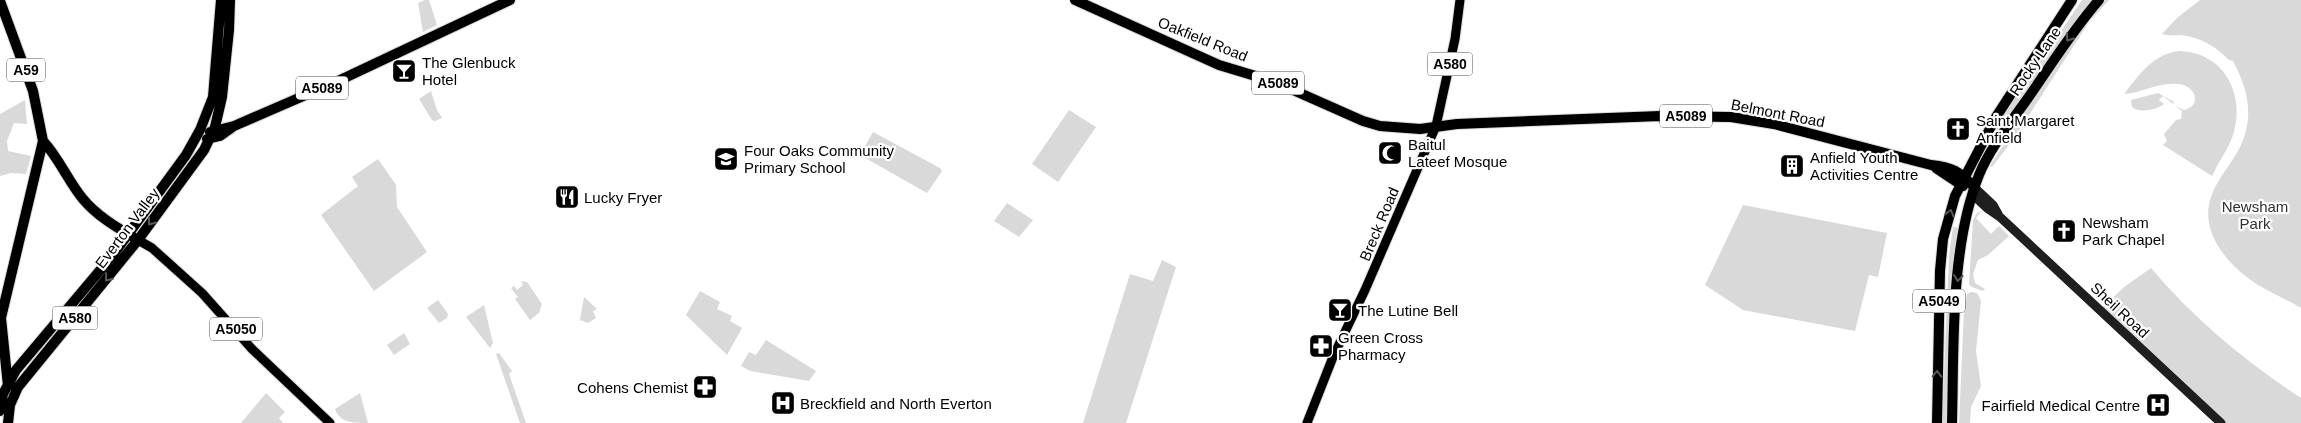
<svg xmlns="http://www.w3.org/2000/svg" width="2301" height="423" viewBox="0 0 2301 423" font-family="Arial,sans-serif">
<rect width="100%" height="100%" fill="#fff"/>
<path fill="#d9d9d9" d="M425,0H429L437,25L423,32L418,3Z
M2082,0H2094L1987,151L1981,148Z
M2103,0H2109L2089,22L2015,137L1992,167L1990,166L2065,49Z
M2200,0H2301V308C2284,298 2264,290 2248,278C2223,259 2200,229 2211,197C2219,174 2239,157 2245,134C2253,107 2245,84 2233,61L2229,60C2215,46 2202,38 2181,35C2175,35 2168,36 2162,34L2177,18Z
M2179,51C2225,52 2247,96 2232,138C2227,151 2218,163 2212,176L2163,145L2167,141L2164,134L2176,120L2181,119L2182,111L2176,106L2184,110C2203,105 2195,85 2178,84C2157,82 2143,93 2124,94C2139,75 2153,54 2179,51Z
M431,91L437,110L442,118L435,121L432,120L419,99Z
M2158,93L2174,102L2173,104L2163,96L2159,100L2164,104C2159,109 2139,114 2132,107L2131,100Z
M25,100L27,124L14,123L7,141L8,151L31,156L26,174L11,173L0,176V114Z
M1069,110L1096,127L1058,182L1032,164Z
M873,132L940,168L942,171L927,193L860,155Z
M378,159L396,185L397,207L427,252L374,291L321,215L358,186L352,177Z
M1007,203L1033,220L1019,237L994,221Z
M1743,205L1887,233L1878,277L1869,275L1855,331L1743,310L1705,285Z
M1982,211L1976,218L1991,234L1999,226L2009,236L1988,255L1978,260L1973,274L1975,283L1985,289L1983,291L1972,287L1969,284L1973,220L1977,213Z
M1953,227L1961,228L1948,423H1942L1949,255Z
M1162,260L1176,267L1126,423H1083L1130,274L1153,281Z
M2151,268C2194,319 2245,361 2301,398V423H2221L2100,310L2124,287Z
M521,281L527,282L542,304L539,313L530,320L515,299L518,297L511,288L514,286L517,290L523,285Z
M700,291L720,302L717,309L732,316L730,321L742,328L727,355L686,315Z
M1971,292L1977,293L1981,301L1976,351L1981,386L1971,407L1970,423H1959L1964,310L1967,294Z
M584,297L597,309L593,311L596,318L588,323L580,320Z
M438,300L448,314L447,318L439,323L427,308Z
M484,305L493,343L490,348L466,317Z
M404,333L410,344L394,355L387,345Z
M766,340L816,371L809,381L750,371L741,366L749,352L756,355Z
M499,353L512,371L509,374L526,423H520L496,354Z
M266,393L285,412L279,418L283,423H241Z
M360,393L368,423C352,423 340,423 335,409Z"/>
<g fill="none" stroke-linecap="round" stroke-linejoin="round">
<defs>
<path id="primary" d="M138,240L152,248L202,293L252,349L330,423
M1307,423L1333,357L1365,290L1436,126L1455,39L1460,0"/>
<path id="trunk" d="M1075,0L1219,65L1275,82L1363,121L1380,126L1420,129L1457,124L1660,116L1731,117L1774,124L1931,165C1953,167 1960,172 1975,188
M0,1L33,91L43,141L0,322
M210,132L234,126L338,81L510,0
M207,139L220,136L234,126
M43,141C59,158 68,181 83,199C96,215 116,227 133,237
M1936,168L1963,186
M1,318L8,386
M0,411L3,394L16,370L113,255L186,155L200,130L213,97L221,0
M8,423L10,405L18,387L138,240L204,150L215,127L222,97L229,30L230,0
M1937,423L1940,271L1943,239L1955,196L1996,117L2072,0
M1952,423C1954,346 1950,247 1979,175C1990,148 2011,122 2028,98C2051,65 2072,31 2099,0"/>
</defs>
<use href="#primary" stroke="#dbdbdb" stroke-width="11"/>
<use href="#trunk" stroke="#dbdbdb" stroke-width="12"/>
<path stroke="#1f1f1f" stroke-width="9" d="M1975,188L1993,205L1998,214
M1973,195L1987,208L2000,217L2221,423"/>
<use href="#primary" stroke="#000" stroke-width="9"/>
<use href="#trunk" stroke="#000" stroke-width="10"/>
</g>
<defs><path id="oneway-chevron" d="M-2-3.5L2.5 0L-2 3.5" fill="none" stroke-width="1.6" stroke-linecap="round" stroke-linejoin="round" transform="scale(1.25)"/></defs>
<g stroke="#595959">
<use href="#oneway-chevron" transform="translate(2069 38) rotate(125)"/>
<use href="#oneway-chevron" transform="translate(1950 213) rotate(-74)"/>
<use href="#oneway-chevron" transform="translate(151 222) rotate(126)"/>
<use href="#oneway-chevron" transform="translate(108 278) rotate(129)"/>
<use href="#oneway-chevron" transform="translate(1958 278) rotate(97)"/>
<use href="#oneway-chevron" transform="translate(1937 374) rotate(-89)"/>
</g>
<defs>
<symbol id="bar-square" viewBox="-11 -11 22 22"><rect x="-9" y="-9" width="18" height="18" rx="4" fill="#000" stroke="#fff"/><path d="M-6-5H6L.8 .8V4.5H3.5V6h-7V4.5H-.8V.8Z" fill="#fff"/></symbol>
<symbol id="church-square" viewBox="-11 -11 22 22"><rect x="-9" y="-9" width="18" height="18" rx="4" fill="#000" stroke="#fff"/><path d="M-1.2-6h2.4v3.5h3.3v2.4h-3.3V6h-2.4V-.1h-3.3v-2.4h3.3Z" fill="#fff"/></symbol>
<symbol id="mosque-square" viewBox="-11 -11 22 22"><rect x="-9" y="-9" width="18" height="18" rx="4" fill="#000" stroke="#fff"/><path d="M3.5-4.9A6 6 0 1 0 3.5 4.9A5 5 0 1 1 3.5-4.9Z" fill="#fff"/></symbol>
<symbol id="school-square" viewBox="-11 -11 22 22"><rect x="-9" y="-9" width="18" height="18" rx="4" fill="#000" stroke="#fff"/><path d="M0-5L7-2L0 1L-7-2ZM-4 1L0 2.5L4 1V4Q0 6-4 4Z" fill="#fff"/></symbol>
<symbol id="building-square" viewBox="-11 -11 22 22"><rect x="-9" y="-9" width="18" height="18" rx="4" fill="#000" stroke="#fff"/><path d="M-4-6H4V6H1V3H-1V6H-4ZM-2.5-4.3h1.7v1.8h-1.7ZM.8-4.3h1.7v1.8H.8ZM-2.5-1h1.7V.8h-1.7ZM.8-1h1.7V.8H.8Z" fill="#fff"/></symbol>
<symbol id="restaurant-square" viewBox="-11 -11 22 22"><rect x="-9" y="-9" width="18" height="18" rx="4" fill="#000" stroke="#fff"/><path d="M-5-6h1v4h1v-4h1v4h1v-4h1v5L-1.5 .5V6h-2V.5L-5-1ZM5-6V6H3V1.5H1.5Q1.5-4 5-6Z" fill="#fff"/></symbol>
<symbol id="pharmacy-square" viewBox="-11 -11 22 22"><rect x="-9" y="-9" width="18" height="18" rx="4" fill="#000" stroke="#fff"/><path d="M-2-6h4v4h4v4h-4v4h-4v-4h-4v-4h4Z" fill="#fff"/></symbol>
<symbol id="hospital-square" viewBox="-11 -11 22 22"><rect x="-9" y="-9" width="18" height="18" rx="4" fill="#000" stroke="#fff"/><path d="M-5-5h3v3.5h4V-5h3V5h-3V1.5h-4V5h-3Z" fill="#fff"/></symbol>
</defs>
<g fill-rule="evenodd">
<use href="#bar-square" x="390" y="57" width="28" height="28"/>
<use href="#church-square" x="1944" y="115" width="28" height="28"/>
<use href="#mosque-square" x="1376" y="139" width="28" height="28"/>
<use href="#school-square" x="712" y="145" width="28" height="28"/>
<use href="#building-square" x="1778" y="152" width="28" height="28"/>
<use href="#restaurant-square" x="553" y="183" width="28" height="28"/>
<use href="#church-square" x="2050" y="217" width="28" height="28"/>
<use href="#bar-square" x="1326" y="296" width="28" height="28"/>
<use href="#pharmacy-square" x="1307" y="332" width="28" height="28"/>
<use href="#pharmacy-square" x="691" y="373" width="28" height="28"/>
<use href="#hospital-square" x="769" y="389" width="28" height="28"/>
<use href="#hospital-square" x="2144" y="391" width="28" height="28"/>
</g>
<g text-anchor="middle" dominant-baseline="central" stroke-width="4.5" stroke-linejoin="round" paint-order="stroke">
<g fill="#fff" stroke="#4c4c4c" stroke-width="1">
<rect x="1427.5" y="52.5" width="45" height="23" rx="4"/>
<rect x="7" y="58.5" width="38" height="23" rx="4"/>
<rect x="1252" y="71.5" width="52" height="23" rx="4"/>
<rect x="296" y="76.5" width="52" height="23" rx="4"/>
<rect x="1660" y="104.5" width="52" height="23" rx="4"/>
<rect x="1913" y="289.5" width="52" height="23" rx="4"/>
<rect x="52.5" y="306.5" width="45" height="23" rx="4"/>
<rect x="210" y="317.5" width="52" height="23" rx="4"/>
</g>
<g font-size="14" font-weight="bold" fill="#000">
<text x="1450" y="64">A580</text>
<text x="26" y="70">A59</text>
<text x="1278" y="83">A5089</text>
<text x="322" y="88">A5089</text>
<text x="1686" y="116">A5089</text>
<text x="1939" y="301">A5049</text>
<text x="75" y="318">A580</text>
<text x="236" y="329">A5050</text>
</g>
<g font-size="15" fill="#000" stroke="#fff">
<text transform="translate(1203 39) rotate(22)">Oakfield Road</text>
<text transform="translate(2035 61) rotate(-56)">Rocky Lane</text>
<text transform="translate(1778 113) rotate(11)">Belmont Road</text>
<text transform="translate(1379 224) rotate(-67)">Breck Road</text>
<text transform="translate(127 228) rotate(-53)">Everton Valley</text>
<text transform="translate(2120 310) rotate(43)">Sheil Road</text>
</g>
<g font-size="15" fill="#000" stroke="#fff" text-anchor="start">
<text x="422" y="62">The Glenbuck<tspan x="422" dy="17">Hotel</tspan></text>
<text x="1976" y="120">Saint Margaret<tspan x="1976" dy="17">Anfield</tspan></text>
<text x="1408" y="144">Baitul<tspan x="1408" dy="17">Lateef Mosque</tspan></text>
<text x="744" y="150">Four Oaks Community<tspan x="744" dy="17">Primary School</tspan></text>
<text x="1810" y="157">Anfield Youth<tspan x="1810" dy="17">Activities Centre</tspan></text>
<text x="584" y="197">Lucky Fryer</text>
<text x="2082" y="222">Newsham<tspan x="2082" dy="17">Park Chapel</tspan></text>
<text x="1358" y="310">The Lutine Bell</text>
<text x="1338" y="337">Green Cross<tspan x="1338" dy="17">Pharmacy</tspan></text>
<text x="688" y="387" text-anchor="end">Cohens Chemist</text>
<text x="800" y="403">Breckfield and North Everton</text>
<text x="2140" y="405" text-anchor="end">Fairfield Medical Centre</text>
</g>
<g font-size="15" fill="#303030" stroke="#fff">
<text x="2255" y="206">Newsham<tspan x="2255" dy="17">Park</tspan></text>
</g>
</g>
</svg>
